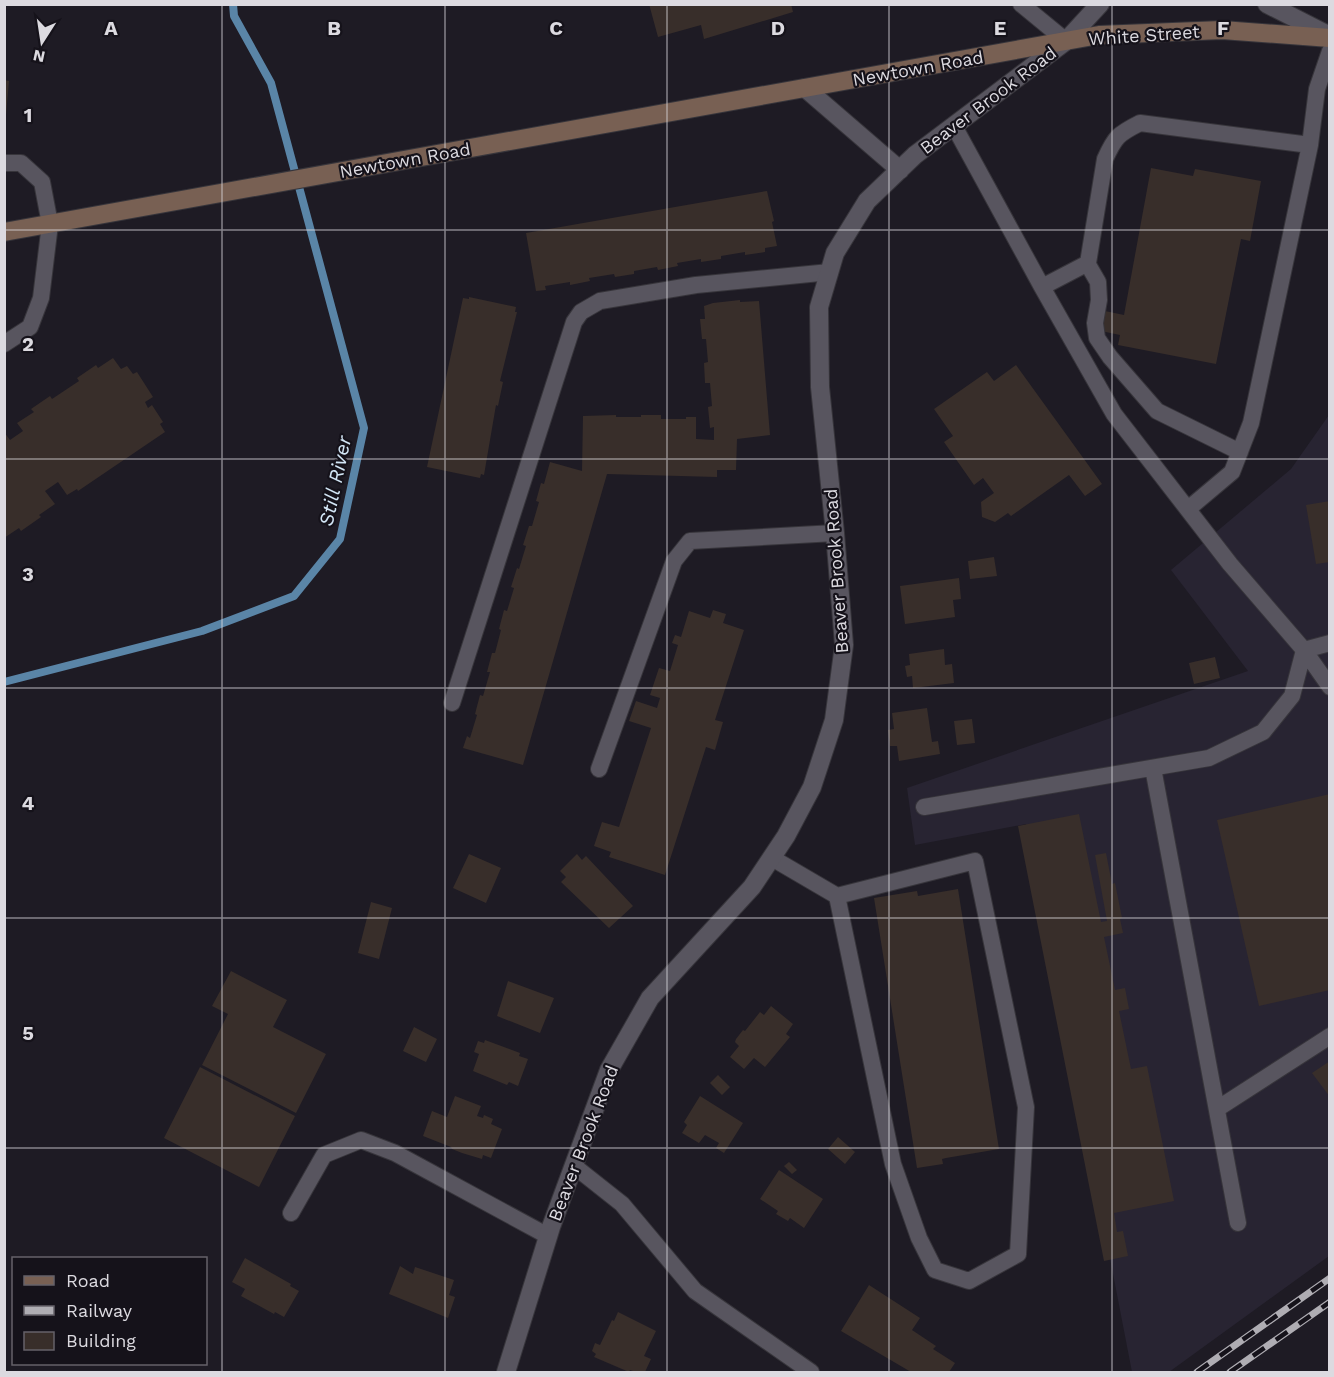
<svg xmlns="http://www.w3.org/2000/svg" width="1334" height="1377" viewBox="0 0 1334 1377" font-family="'Work Sans',sans-serif">
<rect width="100%" height="100%" fill="#1e1b24"/>
<path fill="#282432" d="M1329,415V1256L1169,1372H1132L1026,824L915,845L907,788L1248,671L1171,570L1291,469Z"/>
<g fill="none" stroke-linecap="round" stroke-linejoin="round">
<path stroke="#5a85a7" stroke-width="8" d="M4,682L202,631L294,596L340,539L364,428L271,83L234,16L233,4"/>
</g>
<path fill="#382e2a" d="M649,4H791L793,12L704,39L701,25L658,37Z
M4,80L9,81L6,115L4,114Z
M1151,168L1193,176L1195,169L1261,181L1250,241L1241,239L1216,364L1118,345L1120,335L1101,331L1105,311L1124,315Z
M767,191L774,221L772,222L777,246L765,248V252L745,255V252L721,256V259L701,262V259L677,263L678,266L658,270L657,267L634,271V274L615,277L614,274L589,278L590,281L570,285V282L545,286L546,290L536,291L526,233Z
M469,297L516,307L515,312H517L500,381L503,382L498,406L496,405L484,475L481,474L480,478L427,467L463,298L469,299Z
M740,300V302L759,301L770,435L737,439L736,470H717V477L607,474L523,765L463,748L467,736L470,738L477,715L475,714L480,695L483,696L490,672H487L492,653H495L501,630L499,629L504,610L507,611L514,588L511,587L517,568L519,569L526,546L523,545L529,526H532L539,502L536,501L541,483L544,484L550,462L582,471L583,416L616,415V417H641V415H661V419H686V417H696V439L714,440V427L710,428L708,407L712,406L710,383H705L704,363L708,362L706,339H702L700,319H705L704,306L713,303Z
M113,358L121,369L127,366L133,374L137,372L153,397L145,402L148,408L152,405L163,422L160,424L165,432L78,491L77,489L67,495L58,482L45,491L55,504L39,515L41,517L21,531L19,528L4,538V432L10,440L23,431L17,423L34,412L31,409L50,396L52,399L79,381L77,378L96,365L98,368Z
M1016,365L1102,484L1085,496L1069,475L1011,516L1008,513L995,522L982,517L981,502L994,493L983,478L974,485L944,442L953,436L934,409L987,372L994,381Z
M1330,501V562L1316,564L1306,505Z
M994,557L997,576L970,579L968,561Z
M959,578L961,599L953,600L955,617L905,624L900,586Z
M713,610L726,614L723,623L744,630L715,720L723,722L715,750L706,747L665,875L609,857L611,852L594,846L602,822L619,827L651,728L629,721L636,701L657,708L660,698L650,695L659,668L670,671L678,645L672,643L675,635L681,637L689,611L710,618Z
M944,649L945,665L952,664L954,683L913,688L912,676L907,677L905,666L910,665L909,654Z
M1215,657L1220,678L1194,684L1189,663Z
M927,708L932,742L938,741L940,754L899,761L897,746H890L888,730L894,729L892,713Z
M972,719L975,743L957,745L954,721Z
M1330,794V990L1259,1006L1217,820Z
M1079,814L1101,922L1107,921L1095,855L1106,853L1112,884L1115,883L1122,918L1120,919L1123,933L1104,937L1115,990L1125,988L1129,1009L1119,1011L1131,1069L1147,1066L1174,1201L1114,1213L1117,1232L1123,1231L1128,1256L1104,1261L1018,826Z
M469,854L501,868L486,903L453,888Z
M577,854L582,860L586,856L633,906L609,928L561,882L566,877L560,871Z
M958,889L999,1149L946,1158L942,1159L943,1164L917,1168L874,898L917,891L918,896Z
M371,902L392,908L379,959L358,953Z
M231,971L287,1000L273,1027L326,1054L296,1113L202,1065L228,1014L212,1006Z
M508,981L554,998L540,1033L497,1016Z
M771,1006L793,1024L786,1034L790,1037L765,1067L754,1058L744,1069L730,1057L739,1046L735,1042L736,1039L743,1030L745,1031L760,1012L764,1015Z
M414,1027L437,1039L426,1062L403,1051Z
M485,1040L520,1053L519,1056L528,1059L518,1086L509,1082L507,1085L473,1071L479,1054L474,1052L478,1041L484,1043Z
M1330,1061V1097L1312,1073Z
M200,1067L295,1116L259,1187L164,1138Z
M718,1075L730,1087L722,1095L710,1083Z
M455,1096L481,1106L477,1116L483,1118L484,1115L493,1119L491,1124L502,1129L491,1158L483,1155L482,1159L462,1153L452,1149L451,1147L423,1136L432,1111L447,1117Z
M700,1096L743,1123L724,1153L716,1148L719,1143L705,1135L699,1143L682,1133L687,1125L684,1122Z
M838,1137L855,1152L845,1164L828,1149Z
M789,1162L797,1170L792,1174L784,1166Z
M779,1170L823,1199L804,1228L790,1218L788,1221L776,1214L778,1211L760,1199Z
M245,1258L291,1284L290,1286L299,1291L284,1317L275,1312L274,1314L241,1296L245,1289L232,1282Z
M400,1266L413,1274L415,1267L454,1280L449,1295L455,1297L448,1318L389,1294Z
M869,1285L920,1318L912,1330L936,1346L933,1349L955,1363L949,1372H911L841,1331Z
M618,1312L656,1331L644,1356L651,1359L645,1372H636L630,1370L629,1372L594,1357L596,1354L592,1351L595,1343L600,1345L612,1320L614,1321Z"/>
<g fill="none" stroke-linecap="round" stroke-linejoin="round">
<defs>
<path id="service" d="M1021,4L1066,41
M4,163H21L42,182L50,224L41,298L30,327L4,344
M1087,263L1098,282L1099,300L1095,323L1097,338L1110,357L1157,411L1240,452
M1042,287L1088,263L1105,159C1115,137 1118,134 1140,123L1310,145
M1188,509L1232,472L1251,423L1310,145L1317,89L1330,51
M1330,643L1304,650L1330,687
M452,703L574,322L581,312L600,301L696,285L830,272
M1153,768L1238,1223
M599,769L674,561L690,541L835,533
M924,807L1209,758L1263,732L1292,696L1304,650L1230,564L1114,414L1042,287L954,126
M772,858L837,896L893,1164L919,1238L935,1270L969,1281L1018,1254L1026,1107L975,861L837,896
M1217,1109L1330,1036
M574,1166L622,1204L695,1291L811,1372
M291,1213L324,1155L361,1140L395,1153L548,1236"/>
<path id="minor" d="M1267,4L1330,36
M805,88L900,170
M506,1372L551,1227L609,1070L650,998L752,887L786,836L812,787L834,720L844,645L835,533L820,387L819,307L835,253L867,201L915,155L1066,41"/>
<path id="tertiary" d="M1066,41L1100,4"/>
<path id="secondary" d="M4,232L1099,35L1222,30L1330,38"/>
</defs>
<use href="#service" stroke="#37353b" stroke-width="18"/>
<use href="#minor" stroke="#37353b" stroke-width="20"/>
<use href="#tertiary" stroke="#37353b" stroke-width="20"/>
<use href="#secondary" stroke="#37353b" stroke-width="20"/>
<use href="#service" stroke="#58555f" stroke-width="16"/>
<use href="#minor" stroke="#58555f" stroke-width="18"/>
<use href="#tertiary" stroke="#58555f" stroke-width="18"/>
<use href="#secondary" stroke="#786053" stroke-width="18"/>
<defs>
<path id="rail" d="M1197,1372L1330,1278
M1230,1372L1330,1302"/>
</defs>
<use href="#rail" stroke="#afadb3" stroke-width="7"/>
<use href="#rail" stroke="#15121a" stroke-width="4.5" stroke-dasharray="14" stroke-linecap="butt"/>
</g>
<path fill="none" stroke="#dcdae0" stroke-width="1.5" stroke-opacity="0.55" d="M222,4V1372M445,4V1372M667,4V1372M889,4V1372M1112,4V1372M4,230H1330M4,459H1330M4,688H1330M4,918H1330M4,1148H1330"/>
<g text-anchor="middle" dominant-baseline="central" stroke-width="4.5" stroke-linejoin="round" paint-order="stroke">
<g font-size="18" fill="#dcdae0" stroke="#15121a">
<text transform="translate(1144 35) rotate(-4)">White Street</text>
<text transform="translate(918 68) rotate(-10)">Newtown Road</text>
<text transform="translate(988 100) rotate(-37)">Beaver Brook Road</text>
<text transform="translate(405 160) rotate(-10)">Newtown Road</text>
<text transform="translate(836 571) rotate(-94)">Beaver Brook Road</text>
<text transform="translate(583 1143) rotate(-69)">Beaver Brook Road</text>
</g>
<g font-size="20" font-style="italic" fill="#d2e5f5" stroke="#15121a">
<text transform="translate(335 481) rotate(-78)">Still River</text>
</g>
</g>
<g font-size="20" text-anchor="middle" font-weight="bold" fill="#dcdae0" stroke="#15121a" stroke-width="4.5" stroke-linejoin="round" paint-order="stroke">
<text x="111" y="35">A</text>
<text x="334" y="35">B</text>
<text x="556" y="35">C</text>
<text x="778" y="35">D</text>
<text x="1000" y="35">E</text>
<text x="1223" y="35">F</text>
<text x="28" y="122">1</text>
<text x="28" y="351">2</text>
<text x="28" y="581">3</text>
<text x="28" y="810">4</text>
<text x="28" y="1040">5</text>
</g>
<rect width="1334" height="1377" fill="none" stroke="#dcdae0" stroke-width="12"/>
<rect x="12" y="1257" width="195" height="108" fill="#15121a" stroke="#656269" stroke-width="1.5"/>
<rect x="24" y="1276" width="30" height="9" fill="#786053" stroke="#656269" stroke-width="1.5"/>
<text x="66" y="1287" font-size="18" fill="#dcdae0">Road</text>
<rect x="24" y="1306" width="30" height="9" fill="#afadb3" stroke="#656269" stroke-width="1.5"/>
<text x="66" y="1317" font-size="18" fill="#dcdae0">Railway</text>
<rect x="24" y="1332" width="30" height="18" fill="#382e2a" stroke="#656269" stroke-width="1.5"/>
<text x="66" y="1347" font-size="18" fill="#dcdae0">Building</text>
<g transform="translate(42 42) rotate(192)" stroke="#15121a" stroke-width="4.5" paint-order="stroke">
<path d="M0-4.5L10 22L0 15L-10 22Z" fill="#dcdae0"/>
<text y="-9" font-size="16" font-weight="bold" text-anchor="middle" fill="#dcdae0">N</text>
</g>
</svg>
